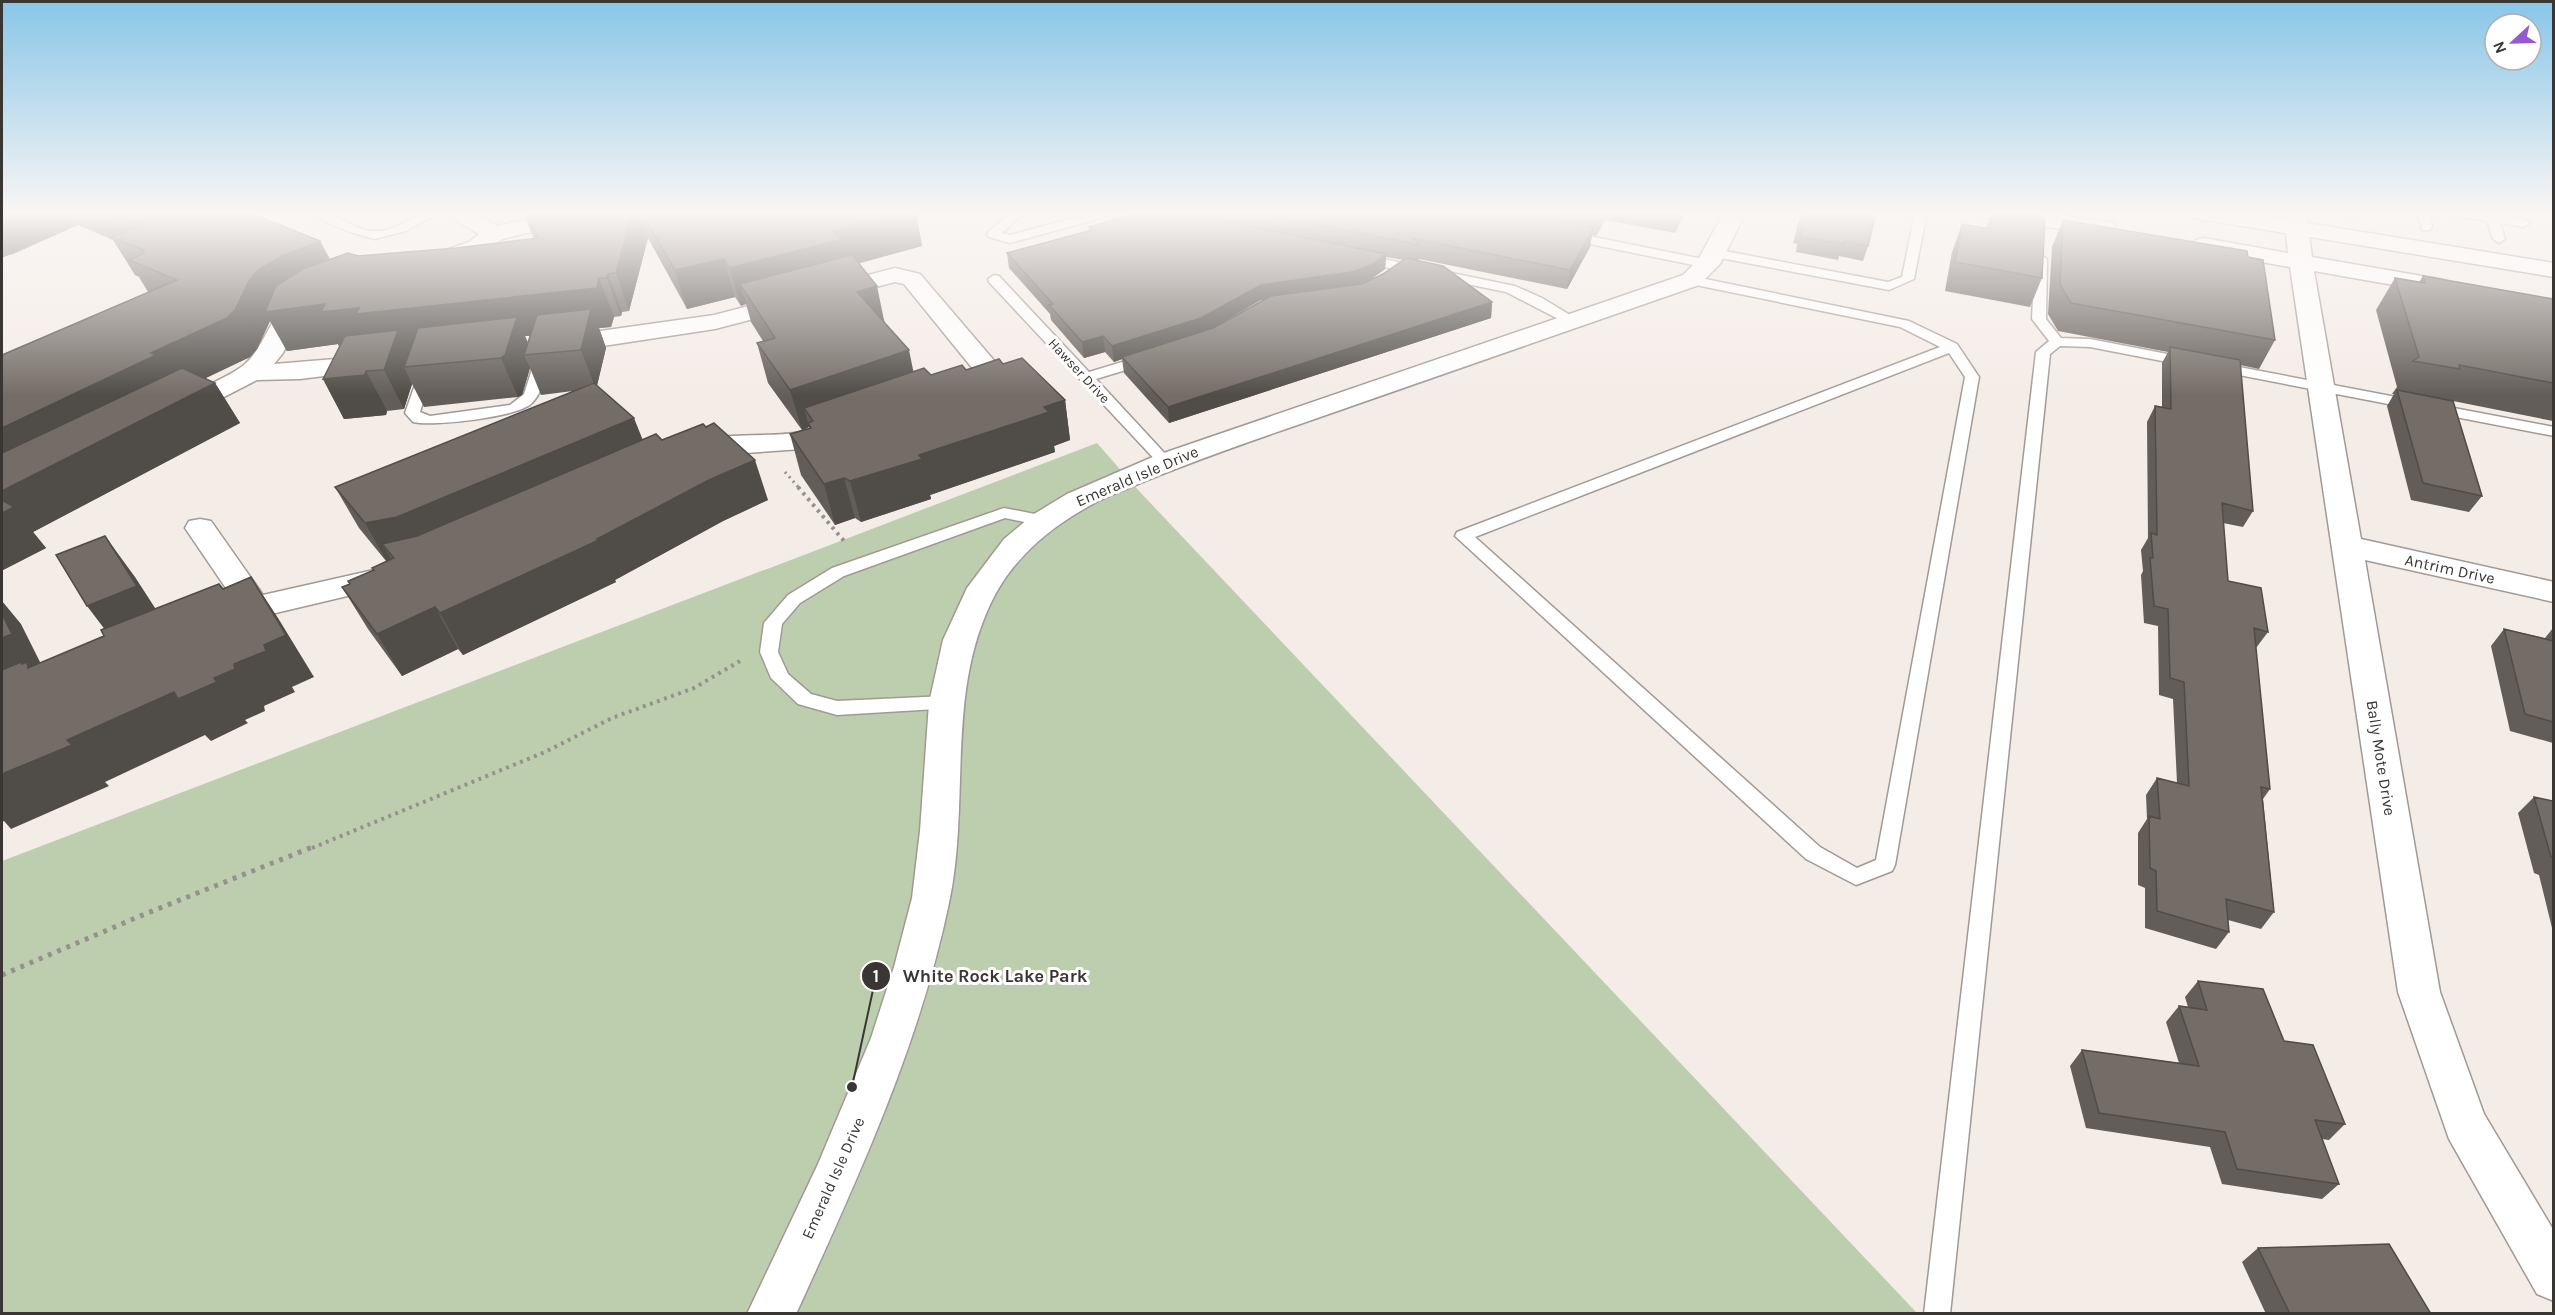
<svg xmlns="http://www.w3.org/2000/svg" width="2555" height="1315" viewBox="0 0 2555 1315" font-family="Karla,sans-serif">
<rect width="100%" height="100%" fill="#f4ece7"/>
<path fill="#bdceaf" d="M1097,443L1139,491L1917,1313L2,1314V861Z"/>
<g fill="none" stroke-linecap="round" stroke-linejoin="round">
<defs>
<path id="service" d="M316,212C336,211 352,230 373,231C398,233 415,210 440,212L406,231L374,239L347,231L322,220Z
M1013,212H1026L1002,233L1010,235L1095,212H1114L1112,215L1010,243L989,237L987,234L989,231Z
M1915,212H1927L1914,279L1889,290L1715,257L1709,253L1715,249L1888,282L1902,277Z
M2346,212H2358V214L2352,218L2348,217Z
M2417,212H2429L2432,227L2430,230H2422Z
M2447,212H2475L2524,219L2530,223L2524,227L2500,223L2505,239L2499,243L2493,239L2487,221L2453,216Z
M1569,232L1708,260L1714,264L1708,268L1565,239L1563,236L1565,233Z
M1364,255L1515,286L1542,298L1580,321L1573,325L1568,324L1506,292L1360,262L1358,259Z
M2041,255L2047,259L2046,319L2061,338L2090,339L2188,358L2195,362L2188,366L2090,347L2060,346L2050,354L1950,1314H1924L2036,352L2049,341L2032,319L2035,259Z
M994,275L999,276L1089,372L1142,356H1152L1154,359L1152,362L1096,379L1170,459L1173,462L1170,465H1160L989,282L988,279Z
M1691,276L1909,321L1957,344L1979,377L1895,865L1892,871L1856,885L1806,859L1455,536L1457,532L1940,347L1900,327L1686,283L1684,280ZM1949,353L1965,377L1876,860L1857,868L1820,847L1475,537Z
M542,356L549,360C545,375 543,392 532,403C519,417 432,427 413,422L405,413L421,368L426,367L433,371L420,412L430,416L510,405L524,394L535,360Z
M2218,363L2554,427V436L2213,370L2211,367L2213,364Z
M1004,508L1050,517L1052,521L1044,526L1005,518L844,576L800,603L782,624L778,652L788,674L811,694L837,701L946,696L953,698L955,703L953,708L837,715L798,704L771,678L760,652L764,623L788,595L832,568Z"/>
<path id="minor" d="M447,212H473L497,226L559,212H597L594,217L502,239L485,252L445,266L437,268L429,266L425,261L429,256L469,242L479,234L450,217Z
M1724,212H1746L1720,264L1699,285C1568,331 1437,376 1306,422C1248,442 1190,462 1133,486C1117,493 1099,499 1084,509C1049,529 1016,557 996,593C944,689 971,800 949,903C919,1047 857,1180 796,1314H747L818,1164L871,1038L894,967L912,898L920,831L929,703L943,640L967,588L1004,539L1034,514L1067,494L1155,456L1683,275L1698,260Z
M1978,212H2036L2105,221L2113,223L2116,228L2113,233L2105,235L1989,219L1981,217Z
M2284,212H2306L2312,257L2439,279L2447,281L2451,286L2447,291L2439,293L2314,271L2361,539L2554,582V602L2365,560L2440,992L2484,1114L2554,1231V1301L2537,1294L2449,1139L2398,992L2290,267L2204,252L2196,250L2193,245L2196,240L2204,238L2288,253Z
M895,268L920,274L997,364L1001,370C990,387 965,397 946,393L942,387C948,377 964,376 973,369L904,284L895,282L715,329L557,353L548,350L544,345L548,340L557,337L714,315Z
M306,297L315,299L318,304L298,321L283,353L274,364L372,356L381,359L385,364L381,369L300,379L257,380L189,415L179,417L169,415L166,409L169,403C188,394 232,376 245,364C270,341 269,306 306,297Z
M836,421L846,423L850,429L846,435L802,449L716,455L695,461L685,459L681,453C698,428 771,439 800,432C812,429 824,424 836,421Z
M200,519L211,521L263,595L387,567L398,570L403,577L398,584L263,616L228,629L217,626L212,618L217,610L236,603L185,528L189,521Z"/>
<path id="primary" d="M2189,212H2239L2554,263V277L2200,219L2192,217Z"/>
</defs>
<use href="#service" stroke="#a19995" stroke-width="3"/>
<use href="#minor" stroke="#a19995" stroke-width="3"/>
<use href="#primary" stroke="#a19995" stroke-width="3"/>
<path stroke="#97918e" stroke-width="3" stroke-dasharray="2 4" stroke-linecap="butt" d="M785,472L799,488"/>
<path stroke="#97918e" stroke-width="4" stroke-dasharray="3 4.5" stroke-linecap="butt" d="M798,487L844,541
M312,848L545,752L612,718L694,688L740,661"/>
<path stroke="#97918e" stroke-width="5" stroke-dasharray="4 6" stroke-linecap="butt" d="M2,975L145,914L315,846"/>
<use href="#service" fill="#fff" fill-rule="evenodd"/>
<use href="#minor" fill="#fff" fill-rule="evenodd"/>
<use href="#primary" fill="#fff" fill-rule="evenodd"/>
</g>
<path fill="#635d59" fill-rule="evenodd" d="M2,212H248L320,241L330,259L456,248L534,239L523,212H916L922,246L859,263L885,323L913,371L931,375L1003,364L1065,400L1070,440L1054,446L1055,452L930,495L931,499L861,522L855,518L835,525L801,475L790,434L809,428V427L802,430L768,383L757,343L763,341L751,322L746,304L741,306L735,297L687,309L648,238L629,311L622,312L621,316L614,317L611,327L599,328L606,348L597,386L643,440H662L768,500L723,521L615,580L616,582L463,655L458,649L402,676L368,629L342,587L349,584L373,570L372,568L386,561L359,528L335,487L573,391L541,395L530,368L522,395L518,397L424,407L412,384L404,409L387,411L386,415L344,419L323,379L339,347L338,344L287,351L270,321L257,349L250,357L205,378L215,383L240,423L33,532L46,548L3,570L2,569V355L148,292L139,277L135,275L113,240L78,225L11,255ZM525,336H531L528,343Z
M1139,212H1685L1675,233L1605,220L1596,236L1592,235L1590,247L1567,289L1419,259V261L1492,302L1491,318L1169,423L1124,373L1122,359L1114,362L1105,352L1084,358L1051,320L1050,314L1009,268L1007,253L1089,231V227ZM1386,257L1403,260L1383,274L1370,280L1385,269ZM1261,300H1264L1210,329Z
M1992,212H2012L2042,278L2030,307L1945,291L1952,252L1962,224L1986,228Z
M2063,220L2248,257L2275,340L2259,369L2240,365L2253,511L2243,527L2223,523L2228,581L2268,632L2256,648L2270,789L2263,799L2274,912L2261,929L2228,920L2229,932L2216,949L2145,928V888L2138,885V833L2147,819L2146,795L2157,778L2177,783L2173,699L2159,695L2158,626L2144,623L2141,575L2143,571L2141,550L2148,538L2147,422L2155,406L2162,407V363L2168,352L2058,331L2048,314L2052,247Z
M1797,228L1868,246L1863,261L1839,256L1838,260L1796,252L1797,244L1793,243Z
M2423,276L2553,299V421L2453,401L2482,496L2469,512L2411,500L2387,406L2394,394H2392L2397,387L2376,310L2395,278L2419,282Z
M2553,628V743L2510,731L2491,646L2504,629L2545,638Z
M2534,797L2553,801V932L2539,875L2534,873L2518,813Z
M2198,981L2284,1041L2345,1124L2329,1140L2322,1139L2339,1184L2322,1199L2222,1184L2210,1147L2086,1128L2070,1066L2082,1050L2179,1063L2166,1022L2179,1006L2188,1007L2185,997Z
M2258,1248L2431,1314H2266L2242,1262Z"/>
<path fill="#504c48" d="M2,212H70L78,225L2,258Z
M632,212H639L648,238L629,311L616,273Z
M904,212H916L922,246L846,267L740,284L746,304L741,306L729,268L833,231Z
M1602,212H1606L1605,220L1596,236L1599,217Z
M1680,212H1685L1675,233L1679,215Z
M1593,228L1590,247L1567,289L1570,270Z
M320,241L339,279L325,304L599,278L614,317L611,327L599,328L606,348L596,389L581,350L586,330L525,336L533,354L524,355L530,368L522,395L518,397L501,358L510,338L408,349L416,366L404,367L412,384L404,409L384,370L342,351L338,344L287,351L270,321L257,349L250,357L179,391L2,484V428L151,353L250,279L258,270L282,256Z
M1386,254L1385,269L1370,280L1351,288L1261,300L1202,334L1122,357V359L1114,362L1112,346L1261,285Z
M724,259L735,297L687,309L675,270Z
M608,274L622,312L621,316L607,278Z
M877,286L885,325L857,292Z
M1492,302L1491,318L1169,423L1168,407Z
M1103,336L1105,352L1084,358L1082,342Z
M909,350L917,389L813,421L804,408L809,427L802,430L790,390Z
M366,371L387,411L386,415L344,419L323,379Z
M215,383L240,423L33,532L46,548L3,570L2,569V491Z
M1065,400L1070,440L1054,446L1055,452L930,495L931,499L861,522L850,481L1044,407Z
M634,418L650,458L394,558L382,544L394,564L389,565L365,523Z
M755,460L768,500L723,521L615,580L616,582L463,655L440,613L597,539L709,480Z
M844,478L855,518L835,525L824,484Z
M105,536L135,577L168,628L119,648L87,606Z
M251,577L278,618L314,677L292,687L295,692L264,706L265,711L245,720L248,723L211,741L205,735L105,782L109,786L11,829L4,821L2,822V774L67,740L174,692L214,678L264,645Z
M2,601L21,624L47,676L2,696Z
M435,607L458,649L402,676L377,634Z"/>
<path fill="#736c67" stroke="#504c48" stroke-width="1.5" d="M111,212H248L320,241L282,256L258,270L250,279L235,310L227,318L151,353L156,355L2,428V355L177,280L129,260L144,253L141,252L144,250L111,237L142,225Z
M525,212H632L616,273L608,274L607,278H599L597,288L356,314L359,308L321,312L325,304L265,312L276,286L303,269L348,253L358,256L456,248L538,238Z
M641,212H904L833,231L840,240L729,268L724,259L675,270Z
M1139,212H1179L1386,254L1371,265L1352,272L1261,285L1201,318L1112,346L1103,336L1082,342L1049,305L1053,304L1007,253L1092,230L1089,227Z
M1256,212H1508L1593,228L1570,270L1411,238L1420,245Z
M1570,212H1602L1599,217Z
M1663,212H1680L1679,215Z
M1804,212H1876L1868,246L1844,241L1843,244L1800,237L1801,229L1797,228Z
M1993,212H2012L2045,217L2042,278L1955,262L1962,224L1991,229Z
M2063,220L2247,251L2248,257L2263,260L2275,340L2071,303L2060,285Z
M852,255L877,286L857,292L909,350L790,390L757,343L775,338L740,284Z
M1406,258L1443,266L1492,302L1168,407L1122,357L1213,328L1271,296L1362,284L1383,274Z
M2423,276L2553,299V383L2459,365L2460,369L2413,361L2419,357L2395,278L2425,283Z
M591,309L581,350L524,355L537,315Z
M517,317L505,355L501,358L404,367L418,328Z
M398,330L384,370L366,371L365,375L323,379L345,336Z
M2170,347L2240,360L2253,511L2222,503L2228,581L2261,588L2268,632L2254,628L2270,789L2261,787L2274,912L2226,899L2229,932L2157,911L2156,871L2150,868L2149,816L2160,819L2157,778L2189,786L2184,682L2170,678L2168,609L2154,606L2150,558H2153L2151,533L2157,535L2155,406L2171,409Z
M1022,358L1065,400L1044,407L1049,412L919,455L922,459L850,481L844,478L824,484L790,434L811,428L808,423L813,421L804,408L924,368L931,375L962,365L966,370L999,359L1003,364Z
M182,368L215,383L2,491V453Z
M594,383L634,418L397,517L365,523L335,487Z
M2397,390L2453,401L2482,496L2423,483Z
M714,423L755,460L709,480L597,539L599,540L440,613L435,607L377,634L342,587L350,584L348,581L374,570L372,568L394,558L382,544L417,536L656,434L662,440L703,424L706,427Z
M2,500L14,507L2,513Z
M105,536L137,586L87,606L56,555Z
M251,577L286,635L264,645L266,651L234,664L235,669L214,678L217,682L178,699L174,692L67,740L72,745L2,774V670L21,662L22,664L27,662L28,668L104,636L101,630L219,584L223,589Z
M2,614L12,634L2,638Z
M2504,629L2553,641V722L2525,714Z
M2534,797L2553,801V857H2551Z
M2198,981L2263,989L2284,1041L2313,1045L2345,1124L2315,1120L2339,1184L2237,1169L2225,1132L2099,1113L2082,1050L2199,1066L2179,1006L2207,1010Z
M2389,1244L2431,1314H2290L2258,1248Z"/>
<linearGradient id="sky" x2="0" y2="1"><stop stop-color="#88c6e8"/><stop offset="0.54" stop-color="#faf6f4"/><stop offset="1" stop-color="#faf6f4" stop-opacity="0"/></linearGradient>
<rect width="2555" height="396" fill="url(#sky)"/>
<g text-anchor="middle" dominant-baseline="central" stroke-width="6" stroke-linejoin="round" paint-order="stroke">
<g font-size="14" fill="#393634" stroke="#fff">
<text transform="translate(1079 371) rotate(47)">Hawser Drive</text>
</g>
<g font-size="16" fill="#393634" stroke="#fff">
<text transform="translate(1137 476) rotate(-23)">Emerald Isle Drive</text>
<text transform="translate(2450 569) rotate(12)">Antrim Drive</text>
<text transform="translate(2381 758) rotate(81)">Bally Mote Drive</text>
<text transform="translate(833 1178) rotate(-66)">Emerald Isle Drive</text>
</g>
</g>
<path fill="none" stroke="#393634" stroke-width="2" d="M852 1087L876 976"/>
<g fill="#393634" stroke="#fff" stroke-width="2">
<circle cx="852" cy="1087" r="6"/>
<circle cx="876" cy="976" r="15"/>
</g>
<g font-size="18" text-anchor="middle" font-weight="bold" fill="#fff">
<text x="876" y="982">1</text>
</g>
<g font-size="18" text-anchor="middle" font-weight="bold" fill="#393634" stroke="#fff" stroke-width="6" stroke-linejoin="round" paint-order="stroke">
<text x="995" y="982">White Rock Lake Park</text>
</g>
<rect width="2555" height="1315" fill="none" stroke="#393634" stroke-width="6"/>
<g transform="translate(2513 42) rotate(248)"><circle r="28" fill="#ffffff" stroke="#b0afae" stroke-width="1.5"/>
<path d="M0-4.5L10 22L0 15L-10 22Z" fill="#9659d0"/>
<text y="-9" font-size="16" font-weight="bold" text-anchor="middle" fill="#393634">N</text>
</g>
</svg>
